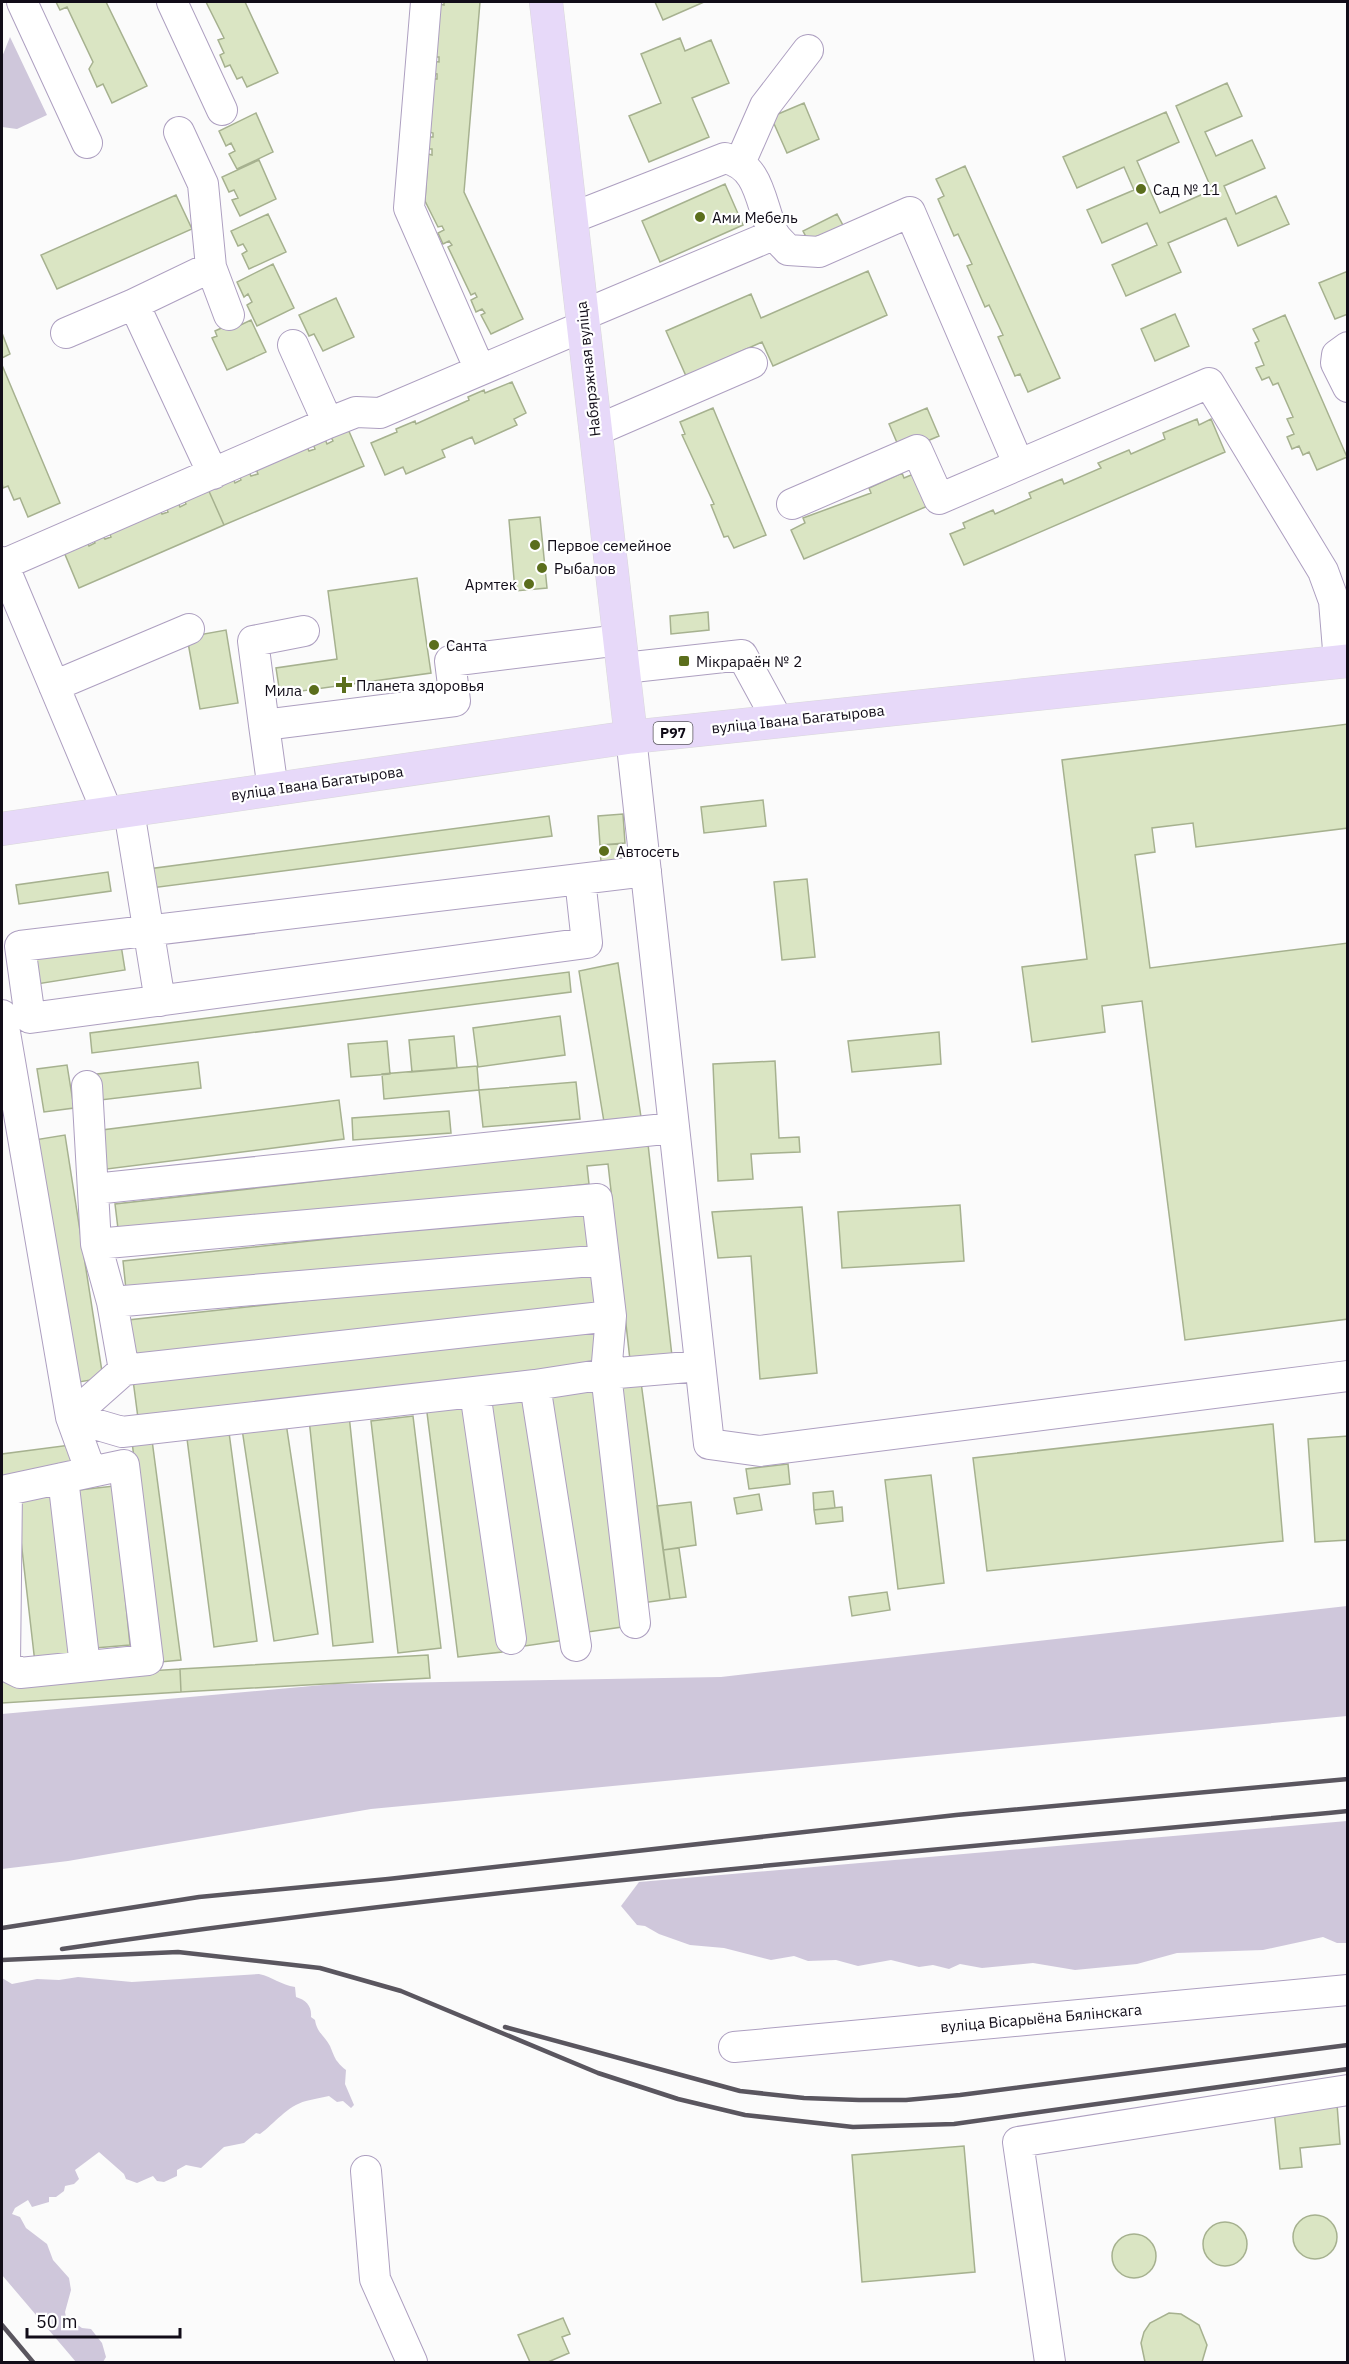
<svg xmlns="http://www.w3.org/2000/svg" width="1349" height="2364" viewBox="0 0 1349 2364" font-family="'IBM Plex Sans',sans-serif">
<rect width="100%" height="100%" fill="#fbfbfb"/>
<path fill="#cfc7db" d="M10,37L47,115L17,129L2,127V57Z
M1347,1606V1716L371,1809L68,1861L2,1869V1714L334,1684L721,1677Z
M1347,1821V1943H1337L1323,1937L1263,1950L1177,1953L1137,1964L1075,1970L1033,1963L982,1968L960,1964L949,1969L933,1965L919,1967L891,1960L858,1966L836,1960L808,1961L794,1956L771,1960L724,1948L690,1945L659,1934L645,1926L637,1925L621,1906L639,1882Z
M259,1974C273,1977 281,1985 295,1987L296,1997C306,2000 312,2006 311,2017L315,2020C317,2033 325,2036 330,2046C335,2058 335,2061 346,2070L345,2084L354,2105L351,2108L343,2101L337,2102L329,2096C321,2098 313,2099 306,2101C287,2106 274,2124 260,2134L256,2133L244,2143L224,2147L201,2168L186,2165L177,2170V2176L164,2182L157,2181L153,2176L137,2183L126,2179L124,2174L99,2152L75,2170L79,2179L74,2184L65,2186L64,2191L56,2197H49V2202L32,2207L28,2200L15,2208L12,2214L20,2217L26,2228L47,2244L53,2260L69,2278L71,2290L65,2312L66,2317L82,2328L91,2329L102,2343L106,2357L103,2362H76L2,2275V1978L12,1984L37,1979L59,1980L78,1977L132,1982Z"/>
<path fill="#dae5c3" stroke="#a6b18f" stroke-width="1.5" d="M56,2H106L147,86L112,103L103,84L97,87L89,69L93,62L67,7L60,10Z
M206,2H245L278,73L247,87L242,77L237,79L230,65L225,67L220,55L224,53L218,40L224,38Z
M444,2H480L464,192L523,319L491,334L481,315L485,313L482,309L476,312L471,300L477,297L475,293L471,295L448,247L452,245L449,241L443,244L438,233L444,230L442,226L438,227L425,201L428,154L432,155V149H425V137H433V133L429,132L433,79H437V74L430,73L431,61L439,62V57H435L440,4L444,5Z
M655,2H704L663,20Z
M680,38L685,51L711,40L729,83L692,98L709,137L649,162L629,116L661,103L641,54Z
M1227,83L1242,116L1205,132L1216,156L1252,140L1265,168L1224,186L1236,214L1276,196L1289,224L1238,246L1226,218L1168,243L1181,272L1126,296L1112,265L1157,245L1147,223L1102,243L1087,210L1134,190L1124,167L1077,188L1063,157L1166,112L1179,142L1137,161L1160,213L1212,190L1176,106Z
M804,103L819,139L787,153L771,117Z
M256,113L273,152L237,169L229,154L235,151L231,143L226,146L219,131Z
M259,160L276,199L240,216L232,200L238,198L234,190L229,192L222,177Z
M965,166L1060,378L1028,392L1020,374L1015,376L998,337L1003,335L989,305L985,307L967,266L972,264L958,234L954,236L938,199L944,196L936,179Z
M725,184L743,225L660,262L642,221Z
M176,195L192,229L57,289L41,255Z
M268,214L286,252L249,269L242,254L247,251L243,244L238,246L231,231Z
M837,214L846,231L812,248L803,231Z
M273,264L294,308L257,326L247,305L252,302L248,294L244,297L237,282Z
M868,271L887,315L773,366L762,342L686,376L666,331L751,294L761,318Z
M1348,271V314L1335,319L1319,283Z
M336,298L354,337L323,351L314,334L309,336L299,315Z
M1175,314L1189,346L1155,361L1141,329Z
M1285,315L1347,457L1317,470L1309,452L1303,455L1299,446L1292,449L1287,437L1294,434L1287,419L1293,417L1278,383L1273,385L1269,377L1262,380L1256,368L1264,365L1255,343L1259,341L1253,329Z
M251,320L266,352L227,370L212,338L217,336L215,331L228,325L230,330Z
M2,333L10,354L2,358Z
M2,365L60,503L28,517L20,498L14,500L8,486L3,488L2,483Z
M512,382L526,413L514,419L517,425L475,444L472,437L442,450L445,457L406,474L403,467L385,475L371,443L397,432L396,429L415,421L416,424L469,400L468,397L484,390L485,393Z
M713,408L766,535L734,548L728,536L724,537L711,505L714,504L682,435L685,434L680,422Z
M927,408L939,436L901,452L889,424Z
M1197,419L1199,425L1211,419L1225,452L964,565L950,534L965,528L963,523L993,510L995,514L1031,498L1029,493L1062,479L1064,484L1101,468L1098,463L1129,450L1131,454L1165,439L1163,433Z
M348,429L364,466L224,525L208,489L233,478L235,483L241,480L239,476L249,472L251,476L258,474L256,469L307,447L309,451L315,449L313,444L325,439L327,444L333,441L331,437Z
M902,473L904,478L916,473L930,505L804,559L791,530L805,523L803,518L871,493L869,488Z
M208,489L224,525L79,588L64,552L87,541L89,546L95,543L93,539L102,535L105,539L111,537L109,532L160,510L162,514L168,512L166,507L178,502L180,507L186,504L184,500Z
M540,517L547,588L515,591L509,520Z
M417,578L431,673L280,694L276,668L337,659L328,591Z
M708,612L709,630L671,634L670,616Z
M226,630L238,703L200,709L187,637Z
M1348,724V828L1196,847L1193,823L1152,828L1155,852L1135,855L1150,968L1348,943V1319L1185,1340L1142,1001L1102,1006L1105,1032L1032,1042L1022,967L1087,959L1062,760Z
M763,800L766,826L704,833L701,807Z
M623,814L625,843L600,845L598,816Z
M549,816L552,836L151,888L148,869Z
M620,844L622,862L601,863L600,845Z
M108,872L111,891L19,904L16,885Z
M807,879L815,957L782,960L774,882Z
M121,945L125,970L37,984L33,958Z
M618,963L641,1117L604,1122L579,971Z
M569,972L571,992L92,1053L90,1033Z
M560,1016L565,1055L478,1067L473,1028Z
M939,1032L941,1064L852,1072L848,1041Z
M454,1036L457,1068L412,1072L409,1040Z
M387,1041L390,1074L351,1077L348,1044Z
M775,1061L779,1138L799,1137L800,1152L751,1154L753,1179L718,1181L713,1064Z
M198,1062L201,1088L92,1101L89,1075Z
M67,1065L74,1108L44,1112L37,1069Z
M477,1066L479,1090L384,1099L382,1074Z
M576,1082L580,1119L483,1127L479,1090Z
M339,1100L344,1139L99,1170L94,1131Z
M449,1111L451,1133L353,1140L352,1118Z
M65,1135L103,1378L73,1383L34,1140Z
M648,1144L672,1356L630,1360L608,1164L587,1166L589,1184L119,1237L115,1204Z
M960,1205L964,1261L842,1268L838,1212Z
M802,1207L817,1373L760,1379L751,1256L718,1258L712,1212Z
M588,1211L592,1249L127,1299L123,1261Z
M593,1269L597,1307L133,1358L128,1320Z
M598,1329L602,1368L138,1418L133,1380Z
M641,1382L670,1599L642,1603L613,1386Z
M594,1384L629,1626L581,1633L547,1391Z
M526,1393L565,1640L525,1646L485,1399Z
M470,1400L502,1652L458,1657L426,1405Z
M349,1415L373,1642L333,1646L309,1419Z
M413,1416L441,1648L398,1653L371,1421Z
M286,1423L318,1634L274,1641L242,1429Z
M1273,1424L1283,1541L987,1571L973,1458Z
M228,1425L257,1641L214,1647L186,1431Z
M1348,1436V1540L1315,1542L1308,1439Z
M152,1440L181,1660L160,1662L132,1442Z
M78,1444L82,1465L2,1477V1454Z
M788,1464L790,1484L749,1489L746,1469Z
M931,1475L944,1583L898,1589L885,1480Z
M114,1486L130,1645L95,1648L79,1490Z
M833,1491L835,1508L814,1510L813,1493Z
M53,1493L72,1659L35,1663L16,1497Z
M759,1494L762,1510L737,1514L734,1498Z
M691,1502L696,1545L663,1550L657,1506Z
M842,1507L843,1521L816,1524L814,1510Z
M679,1548L686,1597L670,1599L663,1550Z
M887,1592L890,1610L852,1616L849,1597Z
M428,1655L430,1678L181,1692L180,1669Z
M180,1669L181,1692L2,1703V1680Z
M1337,2104L1340,2144L1300,2148L1302,2167L1280,2169L1274,2110Z
M964,2146L975,2272L862,2282L852,2155Z
M1293 2237a22 22 0 1 1 44 0a22 22 0 1 1-44 0Z
M1203 2244a22 22 0 1 1 44 0a22 22 0 1 1-44 0Z
M1112 2256a22 22 0 1 1 44 0a22 22 0 1 1-44 0Z
M1169,2313L1181,2314L1199,2325L1207,2345L1202,2362H1145L1141,2343L1144,2332L1150,2323Z
M563,2318L570,2334L562,2337L569,2353L548,2362H530L518,2335Z"/>
<g fill="none" stroke-linecap="round" stroke-linejoin="round">
<defs>
<path id="minor" d="M22,2L87,143
M172,2L222,110
M426,2L409,208L480,370
M179,132L203,184L211,267L134,304L213,474
M740,163L765,106L808,50
M572,218L725,158C761,166 760,204 773,232C776,239 783,244 788,250L819,252L910,212L1018,463
M211,267L229,315
M583,315L773,235
M66,333L134,304
M293,345L328,423
M1348,347L1337,355L1336,363L1348,387
M595,431L752,363
M792,504L917,450L939,499L1209,383L1323,571L1334,601L1339,662
M2,562L108,814
M2,565L328,423L356,412L380,413L584,326
M624,668L742,655L778,721
M54,686L189,629
M264,725L253,641L304,631
M631,737L709,1444L760,1451L1348,1376
M273,790L264,725L455,701L450,661L620,640
M129,811L160,1001
M580,879L587,943L30,1018L20,946L580,879L646,871
M2,1015L71,1417L91,1472L124,1465L148,1660L20,1673L2,1664
M94,1189L674,1128
M96,1244L597,1199L611,1316L606,1374L635,1623
M112,1302L604,1260
M124,1370L611,1316
M535,1385L576,1646
M475,1392L511,1639
M71,1417L122,1432L535,1385L606,1374L700,1366
M71,1417L124,1370L112,1302L96,1244L87,1086
M63,1478L85,1666
M5,1664L7,1490L91,1472
M734,2047L1348,1990
M366,2171L375,2279L412,2362
M1050,2362L1018,2142L1348,2090"/>
<path id="major" d="M546,2L631,737
M2,829L631,737L1348,661"/>
</defs>
<use href="#minor" stroke="#ad9fc0" stroke-width="32"/>
<use href="#major" stroke="#d9d8da" stroke-width="34"/>
<use href="#minor" stroke="#fff" stroke-width="30"/>
<use href="#major" stroke="#e7d9f9" stroke-width="33"/>
<path stroke="#5a565f" stroke-width="4.5" d="M2,1928L199,1897L388,1879L956,1815L1348,1779
M62,1949C488,1886 919,1852 1348,1811
M2,1960L178,1952L320,1968L401,1991L598,2073L678,2099L745,2115L853,2127L954,2124L1348,2069
M505,2027L740,2091L804,2098L859,2100H906L960,2095L1348,2045
M2,2325L33,2362"/>
</g>
<g fill="#5b6e1c" stroke="#fff" stroke-width="2">
<circle cx="1141" cy="189" r="6"/>
<circle cx="700" cy="217" r="6"/>
<circle cx="535" cy="545" r="6"/>
<circle cx="542" cy="568" r="6"/>
<circle cx="529" cy="584" r="6"/>
<circle cx="434" cy="645" r="6"/>
<rect x="678" y="655" width="12" height="12" rx="3"/>
<path d="M341 676h6v6h6v6h-6v6h-6v-6h-6v-6h6z"/>
<circle cx="314" cy="690" r="6"/>
<circle cx="604" cy="851" r="6"/>
</g>
<g text-anchor="middle" dominant-baseline="central" stroke-width="4.5" stroke-linejoin="round" paint-order="stroke">
<rect fill="#fff" stroke="#58555d" stroke-width="1.5" x="653.5" y="722" width="39" height="22" rx="4.5"/>
<g font-size="14" font-weight="bold" fill="#110c18">
<text x="673" y="733">Р97</text>
</g>
<g font-size="15" fill="#110c18" stroke="#fff" text-anchor="start">
<text x="1153" y="189">Сад № 11</text>
<text x="712" y="217">Ами Мебель</text>
<text x="547" y="545">Первое семейное</text>
<text x="554" y="568">Рыбалов</text>
<text x="517" y="584" text-anchor="end">Армтек</text>
<text x="446" y="645">Санта</text>
<text x="696" y="661">Мікрараён № 2</text>
<text x="356" y="685">Планета здоровья</text>
<text x="302" y="690" text-anchor="end">Мила</text>
<text x="616" y="851">Автосеть</text>
</g>
<g font-size="15" fill="#110c18" stroke="#fff">
<text transform="translate(588 369) rotate(-96)">Набярэжная вуліца</text>
<text transform="translate(798 719) rotate(-6)">вуліца Івана Багатырова</text>
<text transform="translate(317 783) rotate(-8)">вуліца Івана Багатырова</text>
<text transform="translate(1041 2018) rotate(-5)">вуліца Вісарыёна Бялінскага</text>
</g>
</g>
<rect width="1349" height="2364" fill="none" stroke="#110c18" stroke-width="6"/>
<path d="M27 2328v9h153v-9" fill="none" stroke="#110c18" stroke-width="3"/>
<text x="36" y="2328" font-size="18" fill="#110c18" stroke="#ffffff" stroke-width="4.5" paint-order="stroke">50 m</text>
</svg>
